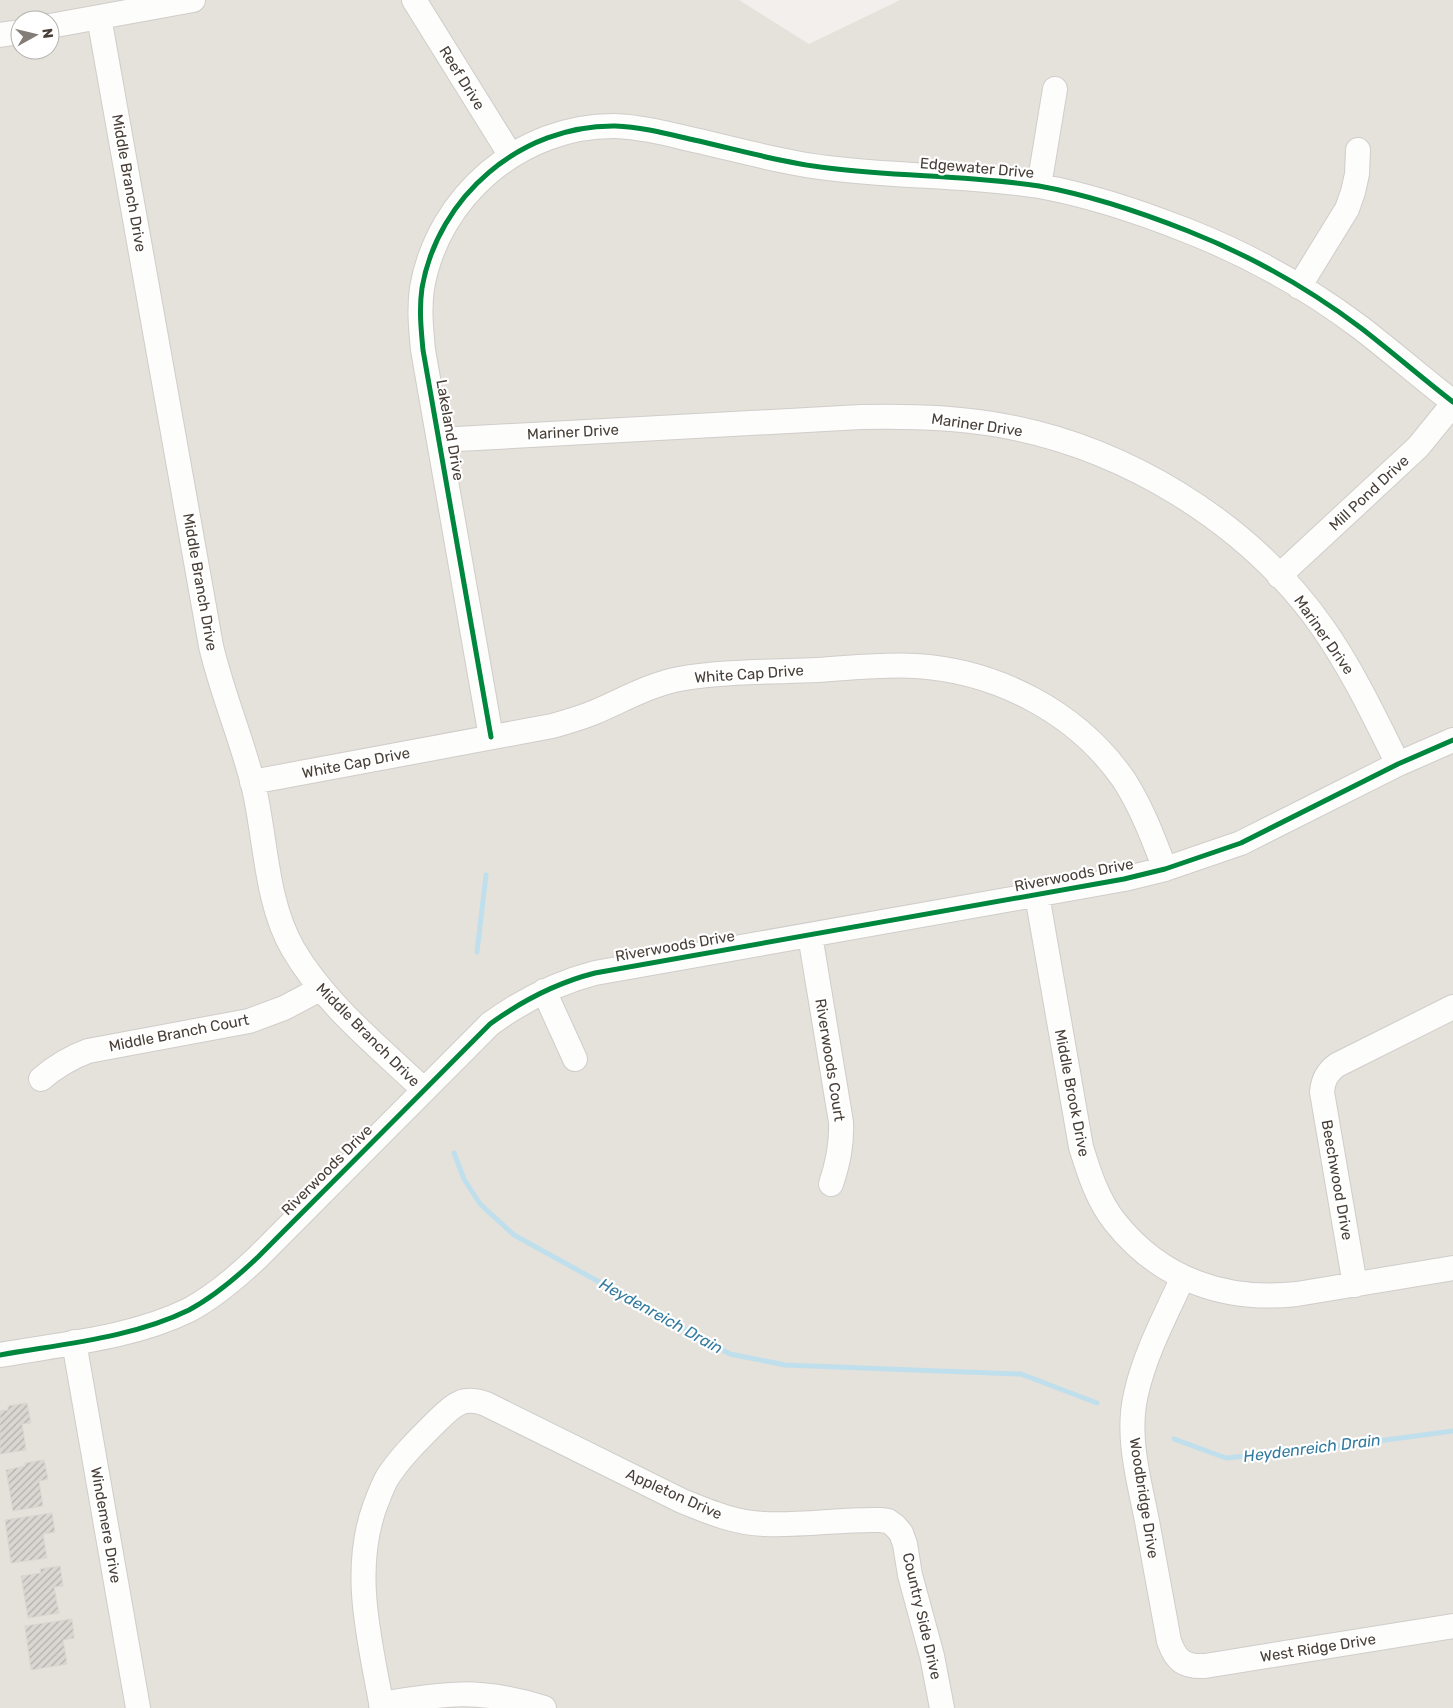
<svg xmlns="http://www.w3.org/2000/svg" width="1453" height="1708" viewBox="0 0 1453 1708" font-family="Rubik,sans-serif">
<defs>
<pattern id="building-hatch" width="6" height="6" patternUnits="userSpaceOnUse" patternTransform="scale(1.25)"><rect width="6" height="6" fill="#dad7d3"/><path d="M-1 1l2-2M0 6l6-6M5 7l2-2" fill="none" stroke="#b3b0ac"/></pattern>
</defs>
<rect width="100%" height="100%" fill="#f2efec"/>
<path fill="#e5e1db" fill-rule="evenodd" d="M0,0H739L809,44L900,0H1453V1708H0ZM20,20H50V50H20Z"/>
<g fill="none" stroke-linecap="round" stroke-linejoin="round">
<path stroke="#c0dfed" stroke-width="5" d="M477,952L486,875
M454,1153L464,1179L480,1204L514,1235L730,1354L785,1365L1021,1374L1097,1403
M1174,1439L1226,1458L1318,1449L1453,1431"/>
</g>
<path fill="url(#building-hatch)" stroke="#dad6d2" d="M27,1403L31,1423L22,1424L26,1450L0,1454V1411L8,1410V1406Z
M44,1460L48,1479L39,1481L43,1506L13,1511L6,1470L25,1466V1463Z
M52,1513L55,1532L43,1534L47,1558L11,1563L5,1520Z
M60,1566L63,1586L54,1587L59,1613L28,1618L21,1576L41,1573L40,1569Z
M72,1619L74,1638L63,1640L67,1664L31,1670L25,1626Z"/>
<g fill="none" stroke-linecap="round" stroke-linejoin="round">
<defs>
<path id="minor" d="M414,0L511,156
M99,17L211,646C222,693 241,737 253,784C266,836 265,901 293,949C325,1004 378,1046 424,1090
M50,26L193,0
M0,35L20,32
M1039,186L1055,89
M1299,287L1347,209L1353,192L1357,174L1358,150
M439,440L861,417C905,416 950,417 993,424C1122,445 1248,521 1323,628C1353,671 1375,718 1398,764
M1279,576L1418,447L1453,404
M491,737L423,350C421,329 419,309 422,288C438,196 521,125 615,126C642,127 668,134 694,140C739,150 783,163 828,168C898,177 969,175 1039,186C1089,195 1140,212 1188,231C1249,255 1308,288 1361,328C1392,352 1422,378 1453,402
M252,782L552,726C566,722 581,718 595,712C623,700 649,685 679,679C722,671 774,672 818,670C850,668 884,664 916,666C997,671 1077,712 1124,780C1142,808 1153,838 1165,869
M1037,895L1081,1147C1089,1173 1098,1201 1115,1222C1161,1280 1226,1302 1297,1294L1453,1268
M810,935L841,1122C842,1145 838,1163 831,1184
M544,991L575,1059
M41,1079C56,1066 69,1058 88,1051L249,1021L284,1008L320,989
M1183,1277C1166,1315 1145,1353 1136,1394C1126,1436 1139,1480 1147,1521C1154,1561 1162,1601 1169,1641C1176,1661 1184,1667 1205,1666L1453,1626
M1355,1285L1322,1092C1323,1080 1327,1072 1337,1065L1453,1007
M74,1342L138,1708
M0,1355C62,1344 132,1338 189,1310C215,1296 237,1277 258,1257L490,1024C523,1000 556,983 595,973L1124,879L1165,869L1241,843L1398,764L1453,740
M381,1704C444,1693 481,1688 544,1708
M382,1708C370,1641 351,1572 375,1506C379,1496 382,1487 387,1478C399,1459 416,1442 432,1426C450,1409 459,1394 486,1404L682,1501C709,1512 735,1523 764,1524C802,1526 841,1519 880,1520L888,1521L895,1526L901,1533L905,1544L910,1575L932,1656L942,1708"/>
</defs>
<use href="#minor" stroke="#d0cdca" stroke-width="26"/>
<use href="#minor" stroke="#fdfdfc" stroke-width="24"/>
<defs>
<path id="cycleway" d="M491,737L423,350C421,329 419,309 422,288C438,196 521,125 615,126C642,127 668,134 694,140C739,150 783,163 828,168C898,177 969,175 1039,186C1089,195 1140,212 1188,231C1249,255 1308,288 1361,328C1392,352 1422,378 1453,402
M0,1355C62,1344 132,1338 189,1310C215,1296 237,1277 258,1257L490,1024C523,1000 556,983 595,973L1124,879L1165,869L1241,843L1398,764L1453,740"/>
</defs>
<use href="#cycleway" stroke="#fff" stroke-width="8"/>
<use href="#cycleway" stroke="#00873e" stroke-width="5"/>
</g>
<g text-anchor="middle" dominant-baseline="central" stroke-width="4.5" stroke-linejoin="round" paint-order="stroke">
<g font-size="15" fill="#484038" stroke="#fff">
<text transform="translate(462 78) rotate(58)">Reef Drive</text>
<text transform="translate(977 168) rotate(5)">Edgewater Drive</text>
<text transform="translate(129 183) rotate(80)">Middle Branch Drive</text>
<text transform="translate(977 425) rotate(8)">Mariner Drive</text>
<text transform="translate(450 430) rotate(80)">Lakeland Drive</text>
<text transform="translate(573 432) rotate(-3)">Mariner Drive</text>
<text transform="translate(1369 493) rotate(-43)">Mill Pond Drive</text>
<text transform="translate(200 582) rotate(80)">Middle Branch Drive</text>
<text transform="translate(1324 635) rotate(55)">Mariner Drive</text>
<text transform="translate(749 674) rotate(-4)">White Cap Drive</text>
<text transform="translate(356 763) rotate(-11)">White Cap Drive</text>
<text transform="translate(1074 875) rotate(-11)">Riverwoods Drive</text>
<text transform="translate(675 946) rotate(-10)">Riverwoods Drive</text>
<text transform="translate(179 1033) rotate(-11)">Middle Branch Court</text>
<text transform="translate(368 1035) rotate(45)">Middle Branch Drive</text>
<text transform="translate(830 1060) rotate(81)">Riverwoods Court</text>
<text transform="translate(1072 1093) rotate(79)">Middle Brook Drive</text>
<text transform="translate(327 1170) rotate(-45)">Riverwoods Drive</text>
<text transform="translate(1337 1180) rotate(80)">Beechwood Drive</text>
<text transform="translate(674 1494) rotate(24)">Appleton Drive</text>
<text transform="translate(1144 1498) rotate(81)">Woodbridge Drive</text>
<text transform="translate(106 1525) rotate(80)">Windemere Drive</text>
<text transform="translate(922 1616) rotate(77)">Country Side Drive</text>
<text transform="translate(1318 1648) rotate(-9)">West Ridge Drive</text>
</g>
<g font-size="16" font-style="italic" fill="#327b9f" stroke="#fff">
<text transform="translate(661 1316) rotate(29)">Heydenreich Drain</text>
<text transform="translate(1312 1448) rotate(-7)">Heydenreich Drain</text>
</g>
</g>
<g transform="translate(35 35) rotate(82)"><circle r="24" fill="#ffffff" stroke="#b6b3af"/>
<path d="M0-4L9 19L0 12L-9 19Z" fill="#847d77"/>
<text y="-8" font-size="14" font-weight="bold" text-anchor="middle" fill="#484038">N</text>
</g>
</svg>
